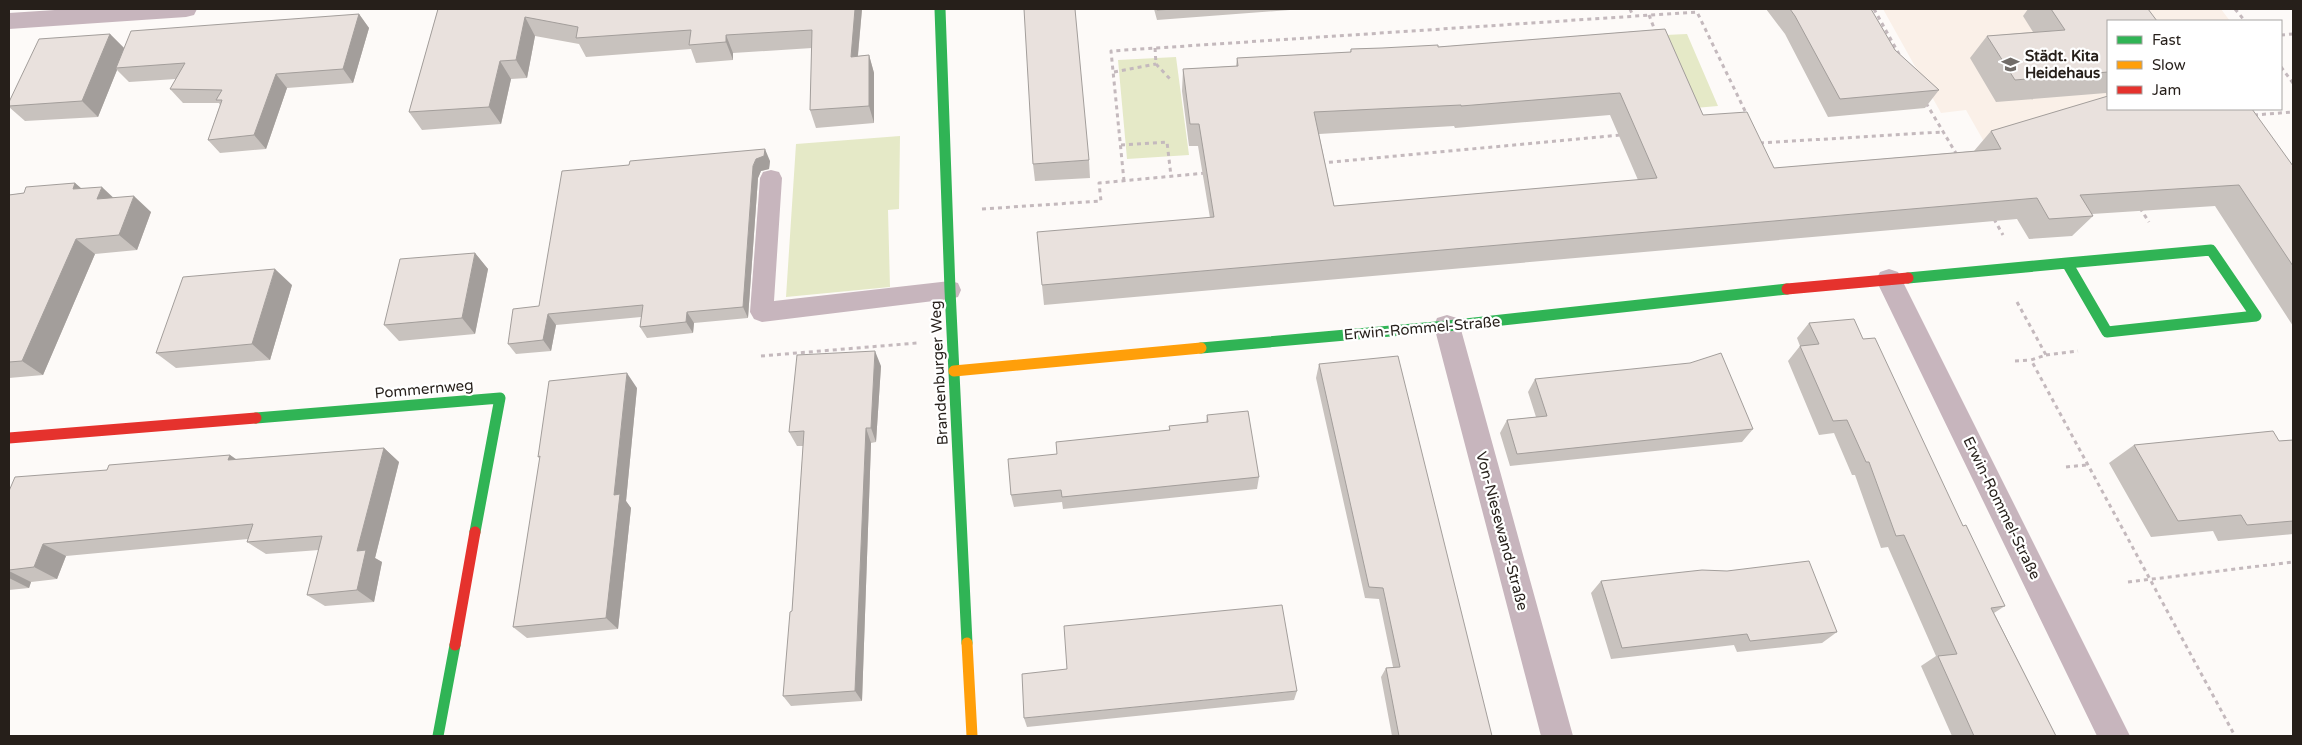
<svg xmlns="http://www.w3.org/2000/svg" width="2302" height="745" viewBox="0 0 2302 745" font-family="'Varela Round',sans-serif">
<rect width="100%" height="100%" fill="#fdfaf8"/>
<path fill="#faf0e8" d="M1883,9H2221L2230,21H2108V109L2004,177L1966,110L1941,113Z"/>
<path fill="#e5e9c7" d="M1687,34L1718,106L1683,109L1665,35Z
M1176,57L1189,155L1127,159L1118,60Z
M900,136L899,209L888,210L890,287L786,297L796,144Z"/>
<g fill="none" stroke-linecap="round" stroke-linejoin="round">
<path stroke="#c4b9bd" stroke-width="3" stroke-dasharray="4 4" stroke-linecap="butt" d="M1630,9L1633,16
M1874,9L1900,56
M2235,9L2245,21
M1649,15L1656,33
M2281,35L2293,34
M1155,48L1156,64L1170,79
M2281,67L2293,83
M1114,72L1156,64
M1926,103L1957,155
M2254,115L2293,112
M1760,143L1942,132
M1121,145L1167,142L1171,176
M1321,163L1621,135
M1124,181L1111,51L1697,12L1747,115
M2140,208L2149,222
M982,209L1101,201L1099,183L1206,173
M1994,219L2003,235
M2017,302L2046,355L2031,360L2235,736
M2046,355L2078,351
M761,356L917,343
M2015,361L2031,360
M2066,467L2086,465
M2128,582L2293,562"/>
<path fill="#c7b5bd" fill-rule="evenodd" d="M771,170L779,172L782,178L774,301L950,281L958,283L961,290L958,297L950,299L762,322L754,319L750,312L760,178L763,172Z"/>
<path fill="#c7b5bd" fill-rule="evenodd" d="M70,9H197L194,15L186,17L9,29V13Z
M1889,269L1898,272L2130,736H2097L1876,280L1880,272Z
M1447,315L1457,318L1460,326L1573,736H1541L1434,326L1437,318Z"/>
<path stroke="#30b455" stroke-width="11" d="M940,9L950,290L967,643
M2211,250L2256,316L2107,332L2067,263Z
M1908,278L2067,263
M1201,348L1447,326L1787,289
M256,418L500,398L475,532
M438,736L455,645"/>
<path stroke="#ff9f0a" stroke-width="11" d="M954,371L1201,348
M967,643L972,736"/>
<path stroke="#e5322d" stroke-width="11" d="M1787,289L1908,278
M9,438L256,418
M455,645L475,532"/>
</g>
<path fill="#c8c2be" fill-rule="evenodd" d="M438,9H862L858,56L869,55L874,73V123L816,128L810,110L812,48L733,53V60L696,63L691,49L586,57L579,44L535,36L527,78L511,79L501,124L422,130L409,112Z
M1154,9H1303L1157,20Z
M1766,9H1871L1895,50L1939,90L1925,108L1828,117L1785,34Z
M2028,9H2148L2108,21V109L2293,166V326L2215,206L2092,214L2093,216L2072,236L2029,239L2017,219L1044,305L1042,285L1210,218L1198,146H1189L1182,91L1183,69L1236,66L1237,58L1350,52L1351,49L1438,47L1665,29L1703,115L1774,168L1974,151L1991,131L2107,97L2106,93L1996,102L1970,58L1987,36L2033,32L2023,16ZM1610,115L1638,180L1334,206L1319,134L1454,126L1455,128Z
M359,14L369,28L353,83L287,88L266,149L220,153L208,140L220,105L219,103H183L170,89L176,79L129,82L117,70L98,117L25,121L9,107V102L110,34L124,48Z
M1089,160L1090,178L1035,181L1033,164Z
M770,161L769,169L761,171L758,178L748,318L694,323L693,333L647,338L640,327L641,317L556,325L551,351L516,354L508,344L539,306Z
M75,183L81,189L114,198L151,212L137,250L95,254L43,375L9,378V195L24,193Z
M475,253L488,269L475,334L399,341L384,325Z
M292,285L270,360L176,368L156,353Z
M1809,323L1863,339L1963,526L2005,606L1994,613L2056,736H1952L1921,666L1936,656L1888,547L1881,548L1855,475H1852L1834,433L1819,435L1788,361L1800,346L1797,338Z
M1319,364L1492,736H1392L1381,677L1386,668L1393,667L1379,599L1365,598L1316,378Z
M881,366L876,442L871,443L862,701L791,706L783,696L792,611L803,446H797L789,432Z
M1535,379L1753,429L1742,442L1510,466L1500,433L1507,420L1536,417L1528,392Z
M637,388L626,501L631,508L618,629L527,638L513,627L540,458L538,457Z
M1207,415L1259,477L1257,489L1063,509L1062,502L1014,507L1011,495L1057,454L1169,430V426L1206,423Z
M2293,440V534L2218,541L2213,531L2151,537L2109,463L2134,445L2279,441Z
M384,448L399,462L375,558L382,562L374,602L325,606L307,595L319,550L266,554L247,542L248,539L66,556L57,579L31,582L29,588L9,590V491L107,470L230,455L236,459Z
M1601,581L1837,632L1822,643L1737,652L1734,645L1611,659L1591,593Z
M1297,691L1294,700L1027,727L1024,718Z"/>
<path fill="#a39e9b" d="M855,9H862L856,75L851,57Z
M359,14L369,28L353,83L343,69Z
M525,17L535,36L527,78L516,60Z
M110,34L126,50L116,68L117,70L98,117L82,101Z
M726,35L733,53V60L726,42Z
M869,55L874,73V123L869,106Z
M500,61L511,79L501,124L489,107Z
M276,74L287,88L266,149L254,135Z
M765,149L770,161L769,169L761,171L758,178L748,318L743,307L753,166L756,159Z
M75,183L94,199L73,189Z
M102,187L119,203L97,199Z
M134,196L151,212L137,250L119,235Z
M76,239L95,254L43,375L22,361Z
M475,253L488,269L475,334L462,318Z
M275,269L292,285L270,360L252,344Z
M687,312L694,323L693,333L686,322Z
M548,314L556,325L551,351L543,340Z
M875,351L881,366L876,442L871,428Z
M627,373L637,388L626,501L631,508L618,629L606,618L614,495Z
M866,428L871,443L862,701L855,691Z
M384,448L399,462L375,558L382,562L374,602L357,590V551Z
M230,455L248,468L228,460Z
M43,544L66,556L57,579L34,567Z
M9,571L31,582L29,588L9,578Z"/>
<path fill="#e9e1dd" stroke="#a39e9b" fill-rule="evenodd" d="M438,9H855L851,57L869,55V106L810,110L812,30L726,35V42L689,45L691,30L576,38L578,27L525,17L516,60L500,61L489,107L409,112Z
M1024,9H1075L1089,160L1033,164Z
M1156,9H1175L1157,10Z
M1790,9H1871L1895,50L1939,90L1840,99L1795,16Z
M2051,9H2148L2157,21H2108V72L2015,80L1987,36L2065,30Z
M359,14L343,69L276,74L254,135L208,140L222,100H216L222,90L170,89L185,63L116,68L131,31Z
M1665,29L1703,115L1747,112L1774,168L2001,149L1991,131L2108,96V109H2252L2293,166V266L2239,185L2080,195L2093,216L2049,219L2037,198L1042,285L1037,232L1214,217L1199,124H1190L1183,69L1238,66L1237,58L1351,52V49L1382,48L1438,45V47ZM1620,93L1657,178L1334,206L1314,112L1461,105V106Z
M110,34L82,101L9,106V102L39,39Z
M765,149L764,156L756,159L753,166L743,307L687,312L686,322L640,327L643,305L548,314L543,340L508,344L513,309L539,306L562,171L629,165L630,161Z
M75,183L73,189L102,187L97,199L134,196L119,235L76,239L22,361L9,362V195L24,193L26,187Z
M475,253L462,318L384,325L400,259Z
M275,269L252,344L156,353L183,277Z
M1854,319L1863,339L1875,338L1963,526L1966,525L2005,606L1991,608L2056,736H1974L1938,656L1957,654L1904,535L1896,536L1869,462H1866L1847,420L1833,421L1800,346L1819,344L1809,323Z
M875,351L871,428H866L855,691L783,696L790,612L792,611L804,431L789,432L797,355Z
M1721,353L1753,429L1517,454L1507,420L1547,416L1535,379L1690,363Z
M1398,356L1492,736H1399L1386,668L1400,667L1383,588L1369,587L1319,364Z
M627,373L614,495L620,494L606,618L513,627L540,456L538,457L549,381Z
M1248,411L1259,477L1062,497L1061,490L1011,495L1008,459L1057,454L1056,442L1170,430L1169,426L1208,422L1207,415Z
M2273,431L2279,441L2293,440V521L2247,525L2241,515L2178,521L2134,445Z
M384,448L357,551L366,550L357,590L307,595L322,536L247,542L253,524L43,544L34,567L9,570V491L15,477L107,470L109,465L230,455L228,460Z
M1809,561L1837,632L1750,641L1747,634L1622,648L1601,581L1702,570L1727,571Z
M1282,605L1297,691L1024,718L1022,674L1067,669L1064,626Z"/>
<defs>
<symbol id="school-bare" viewBox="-9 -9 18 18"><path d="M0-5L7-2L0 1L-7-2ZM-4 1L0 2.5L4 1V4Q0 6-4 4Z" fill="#716c68" stroke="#fff" stroke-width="2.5" paint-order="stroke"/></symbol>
</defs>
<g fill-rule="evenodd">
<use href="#school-bare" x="1998" y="52" width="25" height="25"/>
</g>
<g text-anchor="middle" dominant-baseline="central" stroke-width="4.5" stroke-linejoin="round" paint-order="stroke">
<g font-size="15" font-weight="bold" fill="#261f1a" stroke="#fff" text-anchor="start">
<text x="2025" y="56">Städt. Kita<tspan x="2025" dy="17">Heidehaus</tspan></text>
</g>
<g font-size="15" fill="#261f1a" stroke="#fff">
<text transform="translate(1422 328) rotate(-5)">Erwin-Rommel-Straße</text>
<text transform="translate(939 373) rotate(-93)">Brandenburger Weg</text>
<text transform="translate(424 389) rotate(-5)">Pommernweg</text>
<text transform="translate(2002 508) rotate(64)">Erwin-Rommel-Straße</text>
<text transform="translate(1502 531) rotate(75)">Von-Niesewand-Straße</text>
</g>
</g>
<rect width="2302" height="745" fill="none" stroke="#261f1a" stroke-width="20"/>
<rect x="2107" y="20" width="175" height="90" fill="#ffffff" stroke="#a8a5a3"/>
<rect x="2117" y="36" width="25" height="8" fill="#30b455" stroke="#a8a5a3"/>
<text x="2152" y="45" font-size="15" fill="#261f1a">Fast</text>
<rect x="2117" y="61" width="25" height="8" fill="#ff9f0a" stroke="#a8a5a3"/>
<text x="2152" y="70" font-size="15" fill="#261f1a">Slow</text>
<rect x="2117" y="86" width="25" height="8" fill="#e5322d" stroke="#a8a5a3"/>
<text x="2152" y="95" font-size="15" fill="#261f1a">Jam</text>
</svg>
